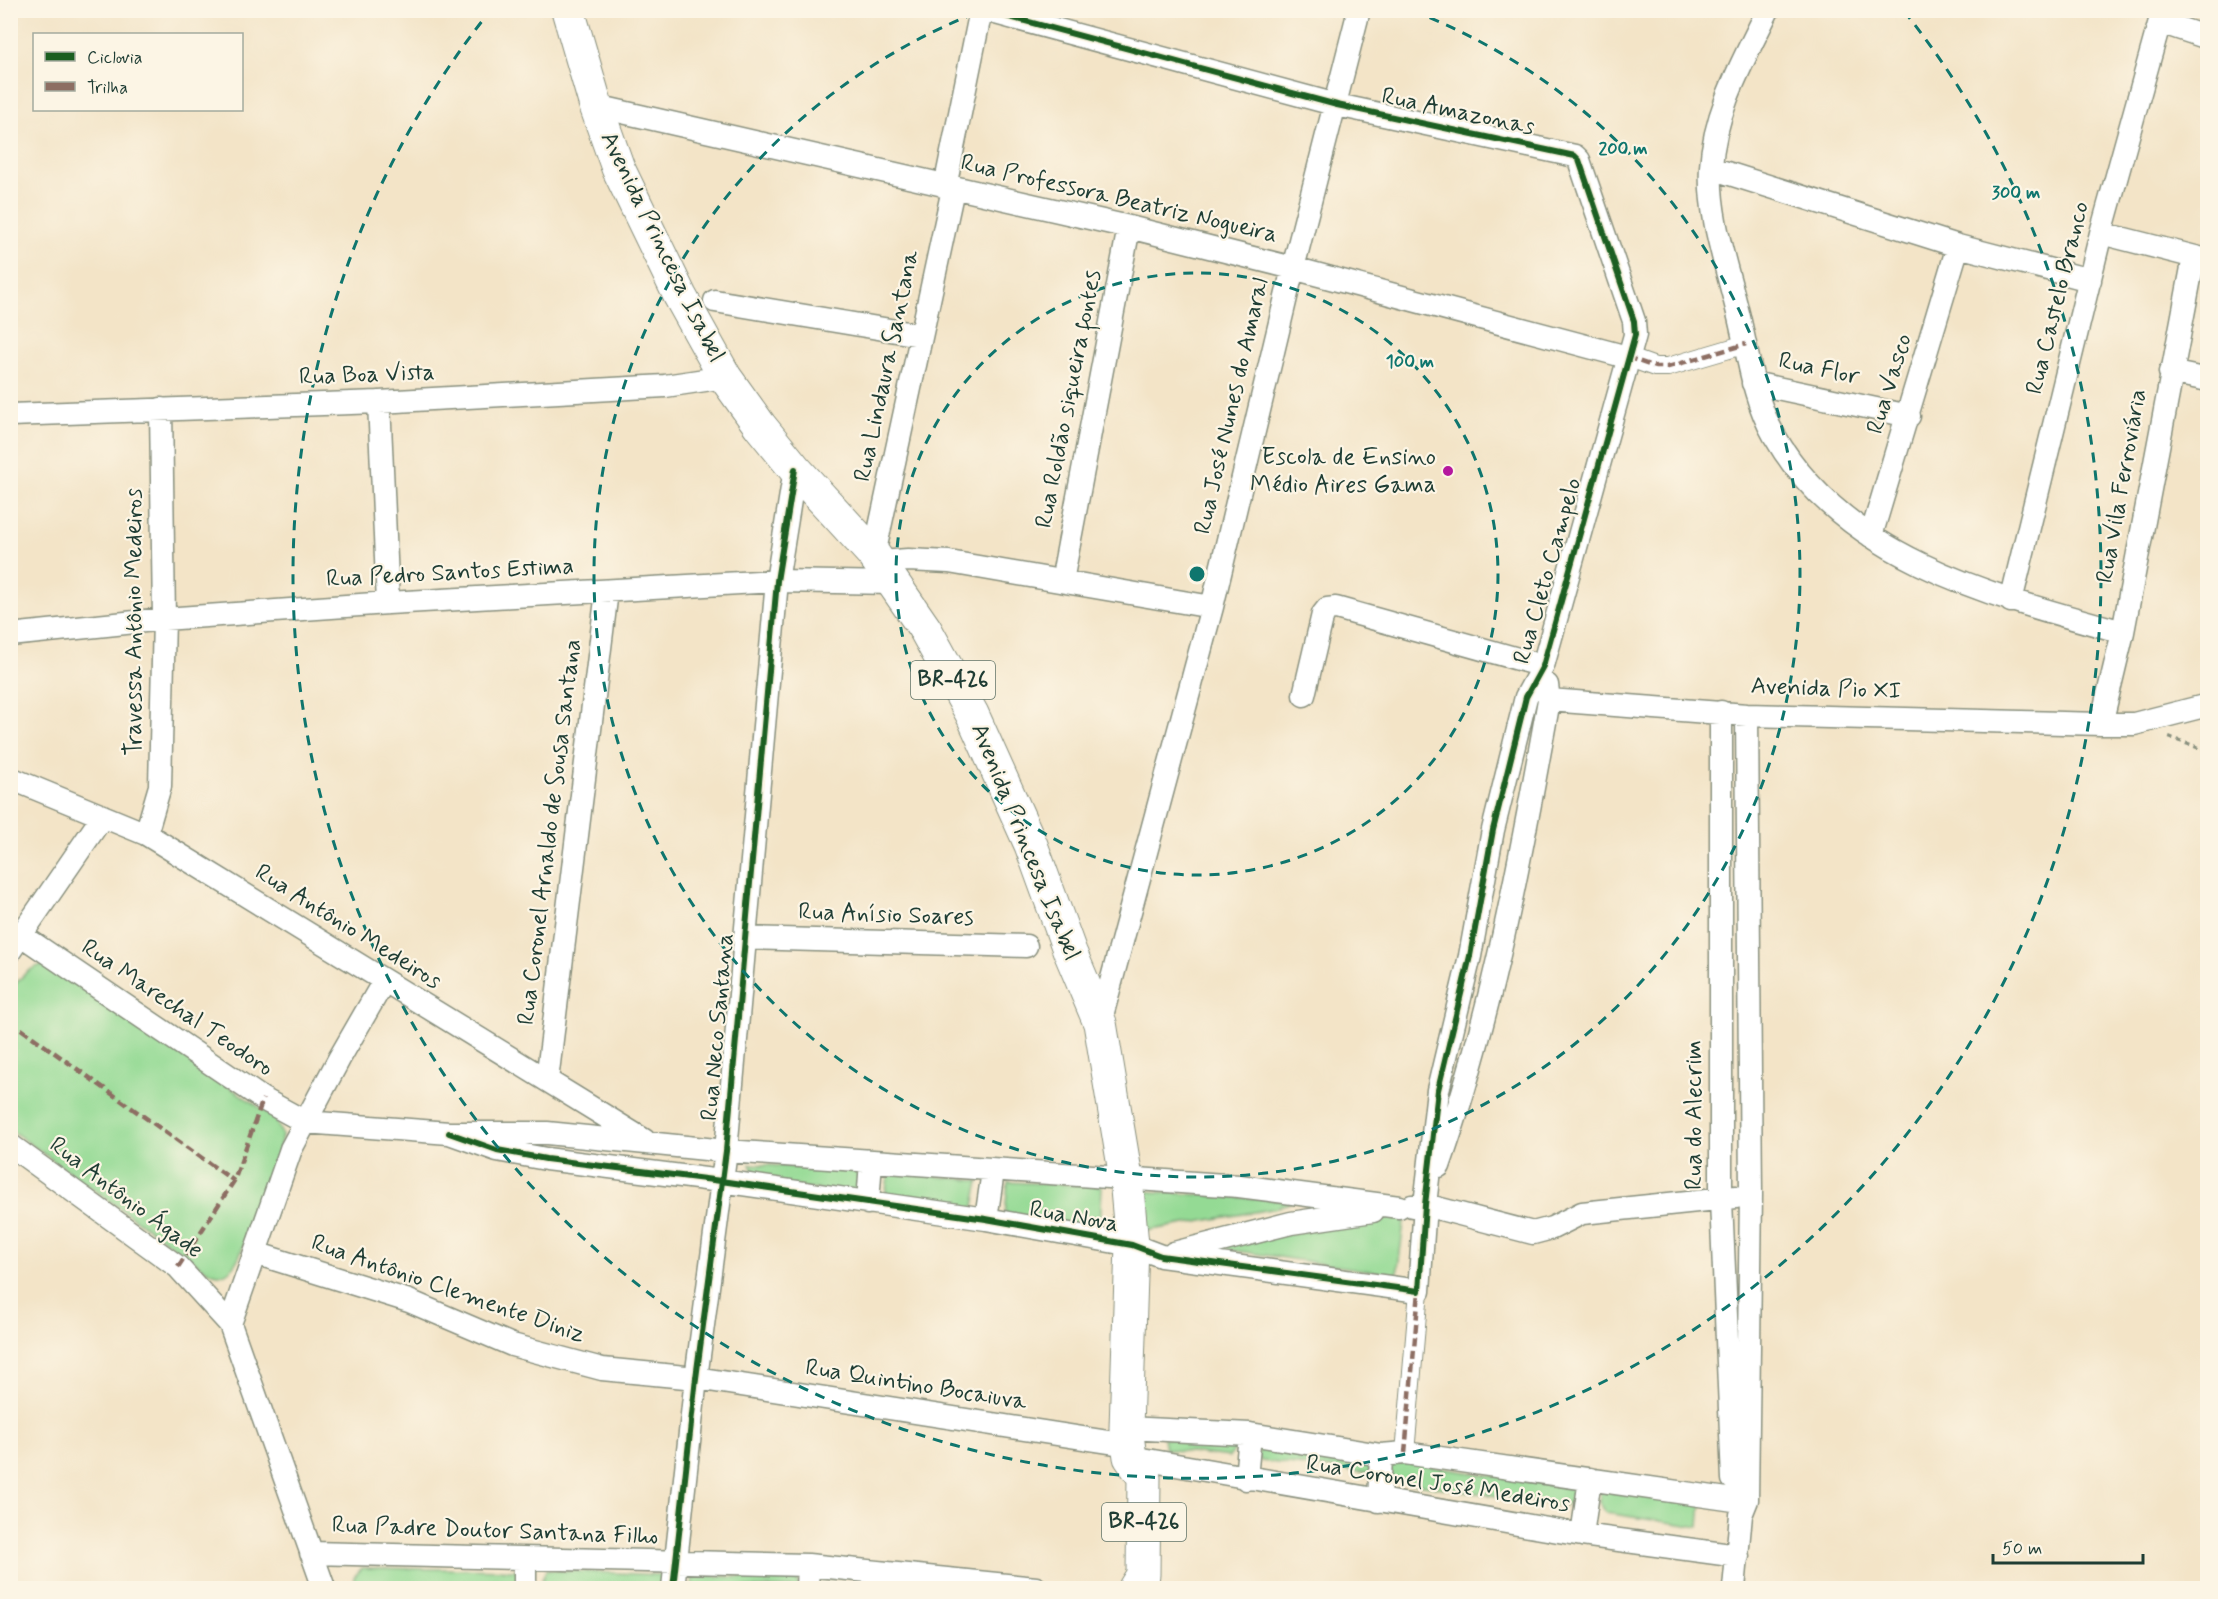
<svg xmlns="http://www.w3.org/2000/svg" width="2218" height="1599" viewBox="0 0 2218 1599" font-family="Mynerve,sans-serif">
<rect width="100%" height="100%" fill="#fcf5e5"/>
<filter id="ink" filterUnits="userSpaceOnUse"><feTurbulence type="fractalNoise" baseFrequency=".0167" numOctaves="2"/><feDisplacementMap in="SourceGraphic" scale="12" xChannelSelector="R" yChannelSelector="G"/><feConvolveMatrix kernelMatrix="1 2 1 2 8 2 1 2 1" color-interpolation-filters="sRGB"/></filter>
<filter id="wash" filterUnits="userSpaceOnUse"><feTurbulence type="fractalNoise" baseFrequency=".008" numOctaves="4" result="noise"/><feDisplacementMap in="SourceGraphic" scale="24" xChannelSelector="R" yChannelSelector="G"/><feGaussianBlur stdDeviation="1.35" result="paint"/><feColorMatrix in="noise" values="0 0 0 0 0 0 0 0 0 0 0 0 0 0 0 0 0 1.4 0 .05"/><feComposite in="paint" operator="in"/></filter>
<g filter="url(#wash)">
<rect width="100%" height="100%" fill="#f3e4c7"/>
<path fill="#94da94" stroke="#5a8c64" stroke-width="1.5" d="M49,964L275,1118L282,1135L278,1155L239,1257C230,1274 222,1279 205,1269L11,1130L10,991C22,976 29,966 49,964Z
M750,1164L860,1171V1195L757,1182Z
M889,1171L979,1181L973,1211L885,1197Z
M1008,1182L1102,1186L1100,1230L1005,1215Z
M1141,1191L1293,1201L1277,1208L1145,1231Z
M1405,1215L1397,1275L1231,1250L1222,1245Z
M1163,1438L1234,1444L1235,1450L1229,1457L1165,1449Z
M1261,1446L1371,1460L1369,1473L1261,1461L1258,1456Z
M1393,1461L1574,1488C1576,1497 1572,1503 1563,1506L1397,1481L1391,1477L1390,1463Z
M1601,1488L1702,1489L1699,1527L1606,1513L1599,1502Z
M362,1568L519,1570L518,1588H353L354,1577Z
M546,1570L662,1575L661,1588H538Z
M693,1575L798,1580V1588H692Z
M821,1582L935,1588H821Z"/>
</g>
<g filter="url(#ink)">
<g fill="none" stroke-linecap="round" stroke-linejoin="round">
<defs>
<path id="pedestrian" d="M1627,357L1655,367H1668L1746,344
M1405,1453L1419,1291"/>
<path id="minor" d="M1768,10C1744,60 1714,111 1711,167C1708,214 1726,264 1737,309C1748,351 1752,397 1774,435C1844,559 1995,597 2123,632
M2160,22L2208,38
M596,106L1129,227L1293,268L1627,357
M1711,168L1958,246L2090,280
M945,187L981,10
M2101,233L2207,260
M715,301L920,335
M2170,372L2208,380
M1753,383L1909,416
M379,402L388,603
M10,415L379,402L665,386L725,377
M1871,536L1958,246
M874,555L953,189
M880,562L908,560L949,562L1212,607
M1062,581L1129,227
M2011,601L2101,233L2163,10
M10,635L164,619L388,603L777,581L894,583
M1304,695L1323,614L1327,609L1336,608L1543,666
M1549,700L1747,715L2101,724H2134L2208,705
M1721,712V1200L1733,1479
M2101,724L2123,632L2194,257
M10,778L146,834L644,1140
M146,834L160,786L164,619L161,409
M21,935L263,1099L305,1122L449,1133H547L726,1151L1239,1186L1399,1207
M744,938L1026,946
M10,951L103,816
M1100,1023L1212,607L1293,268L1359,10
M547,1080L607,591
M449,1133L497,1150L546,1159L721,1181L986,1219L1132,1245L1161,1256L1419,1291L1425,1205L1438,1090L1470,956L1493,830L1526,697L1543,666L1635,335L1634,321L1579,160L1575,156L1337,105L984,10
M10,1145L178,1267L230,1324
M1439,1166C1492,1016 1521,857 1549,700L1547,685
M868,1203L871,1161
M1412,1206L1425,1205L1533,1233L1552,1228L1582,1213L1736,1197
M986,1219L993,1171
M255,1253L409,1301L512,1345L602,1369L696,1378L1128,1445
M1174,1253L1291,1223L1373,1211
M1126,1428L1250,1434L1381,1455L1405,1453L1734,1500
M1130,1457L1582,1535L1738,1556
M1246,1479L1250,1434
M1379,1501L1381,1455
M1582,1535L1590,1479
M311,1553L808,1565L1036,1588
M324,1588L230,1324L291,1149L339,1059L384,981
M525,1588V1559
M673,1588L696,1378L726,1151L777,581L795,469
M807,1588L808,1565
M1734,1588L1741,1515L1747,1500L1751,1194L1747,715"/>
<path id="primary" d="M568,10L596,106L618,168L680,296L725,377L760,426L795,469L874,555L925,629L972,714L1031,845L1070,952L1100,1023L1126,1178L1132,1245L1126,1428L1130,1457L1144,1477L1143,1575L1135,1588"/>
</defs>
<use href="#pedestrian" stroke="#89907e" stroke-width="20"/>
<use href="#minor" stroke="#89907e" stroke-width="25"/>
<use href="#primary" stroke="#89907e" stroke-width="35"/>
<path stroke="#89907e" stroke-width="4" stroke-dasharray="4.5 4.5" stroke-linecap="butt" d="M2169,737L2208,751"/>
<use href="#pedestrian" stroke="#fff" stroke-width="18"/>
<use href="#minor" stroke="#fff" stroke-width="22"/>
<use href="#primary" stroke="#fff" stroke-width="33"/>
<path stroke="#8d6e63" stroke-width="4.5" stroke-dasharray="9 4.5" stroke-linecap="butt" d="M1627,357L1655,367H1668L1746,344
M10,1021L234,1181
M178,1267L234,1181L263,1099
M1405,1453L1419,1291"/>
<defs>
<path id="cycleway" d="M449,1133L497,1150L546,1159L721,1181L986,1219L1132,1245L1161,1256L1419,1291L1425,1205L1438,1090L1470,956L1493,830L1526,697L1543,666L1635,335L1634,321L1579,160L1575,156L1337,105L984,10
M673,1588L696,1378L726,1151L777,581L795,469"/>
</defs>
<use href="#cycleway" stroke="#fcf5e5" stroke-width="10"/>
<use href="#cycleway" stroke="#1b5e20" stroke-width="6"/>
</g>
</g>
<g fill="none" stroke="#0f766e" stroke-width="3" stroke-dasharray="10 8">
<circle cx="1197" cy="574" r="301"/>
<path d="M1413 11A603 603 0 1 1 981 11"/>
<path d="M1904 11A904 904 0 1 1 490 11"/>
</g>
<circle fill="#b5179e" stroke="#fcf5e5" stroke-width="2" cx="1448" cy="471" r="6"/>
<g text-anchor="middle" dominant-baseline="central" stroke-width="4.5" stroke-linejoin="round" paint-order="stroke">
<g fill="#fcf5e5" stroke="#617469" stroke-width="1.5">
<rect x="911" y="661" width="84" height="38" rx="4.5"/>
<rect x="1102" y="1503" width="84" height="38" rx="4.5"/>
</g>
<g font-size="22" font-weight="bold" fill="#1f3d34">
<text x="953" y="680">BR-426</text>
<text x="1144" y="1522">BR-426</text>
</g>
<g font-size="24" fill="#1f3d34" stroke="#fcf5e5">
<text transform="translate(1458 112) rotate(12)">Rua Amazonas</text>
<text transform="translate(1119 199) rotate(13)">Rua Professora Beatriz Nogueira</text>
<text transform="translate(662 247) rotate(64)">Avenida Princesa Isabel</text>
<text transform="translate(2058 298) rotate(-76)">Rua Castelo Branco</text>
<text transform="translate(887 366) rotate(-78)">Rua Lindaura Santana</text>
<text transform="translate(1819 369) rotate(12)">Rua Flor</text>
<text transform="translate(367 375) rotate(-2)">Rua Boa Vista</text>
<text transform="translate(1890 384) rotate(-73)">Rua Vasco</text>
<text transform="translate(1069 399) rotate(-79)">Rua Roldão siqueira fontes</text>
<text transform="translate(1232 406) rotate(-77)">Rua José Nunes do Amaral</text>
<text transform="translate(2122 486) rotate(-80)">Rua Vila Ferroviária</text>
<text transform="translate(1548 571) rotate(-74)">Rua Cleto Campelo</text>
<text transform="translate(450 573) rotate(-3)">Rua Pedro Santos Estima</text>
<text transform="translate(134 622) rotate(-90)">Travessa Antônio Medeiros</text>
<text transform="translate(1826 689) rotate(2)">Avenida Pio XI</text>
<text transform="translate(550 832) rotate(-83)">Rua Coronel Arnaldo de Sousa Santana</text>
<text transform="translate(1025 842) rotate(68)">Avenida Princesa Isabel</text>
<text transform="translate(886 915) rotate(2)">Rua Anísio Soares</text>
<text transform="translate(348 927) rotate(32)">Rua Antônio Medeiros</text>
<text transform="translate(177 1008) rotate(34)">Rua Marechal Teodoro</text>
<text transform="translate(718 1027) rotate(-85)">Rua Neco Santana</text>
<text transform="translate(1694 1115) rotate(-90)">Rua do Alecrim</text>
<text transform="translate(126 1198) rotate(37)">Rua Antônio Ágade</text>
<text transform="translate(1074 1217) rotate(10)">Rua Nova</text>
<text transform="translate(448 1289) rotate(19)">Rua Antônio Clemente Diniz</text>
<text transform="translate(916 1385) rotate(9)">Rua Quintino Bocaiuva</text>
<text transform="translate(1438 1484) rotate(9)">Rua Coronel José Medeiros</text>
<text transform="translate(495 1531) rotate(2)">Rua Padre Doutor Santana Filho</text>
</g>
<g font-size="24" fill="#1f3d34" stroke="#fcf5e5" text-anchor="end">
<text x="1436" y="457">Escola de Ensino<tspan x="1436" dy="28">Médio Aires Gama</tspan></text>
</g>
</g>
<circle cx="1197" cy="574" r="9" fill="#0f766e" stroke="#fcf5e5" stroke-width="3"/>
<g font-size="18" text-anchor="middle" font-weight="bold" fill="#0f766e" stroke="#fcf5e5" stroke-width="4.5" stroke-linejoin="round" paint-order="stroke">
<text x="1623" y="154">200 m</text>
<text x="2016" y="198">300 m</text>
<text x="1410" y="367">100 m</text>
</g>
<rect width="2218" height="1599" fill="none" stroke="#fcf5e5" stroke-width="36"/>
<rect x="33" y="33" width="210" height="78" fill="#fcf5e5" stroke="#a4ab9e" stroke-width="1.5"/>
<rect x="45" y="52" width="30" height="9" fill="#1b5e20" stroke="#a4ab9e" stroke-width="1.5"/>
<text x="87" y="63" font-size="18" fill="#1f3d34">Ciclovia</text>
<rect x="45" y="82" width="30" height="9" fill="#8d6e63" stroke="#a4ab9e" stroke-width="1.5"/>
<text x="87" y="93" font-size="18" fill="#1f3d34">Trilha</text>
<path d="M1993 1554v9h150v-9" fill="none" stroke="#1f3d34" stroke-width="3"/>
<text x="2002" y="1554" font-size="18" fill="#1f3d34" stroke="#fcf5e5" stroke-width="4.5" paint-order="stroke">50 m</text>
</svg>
